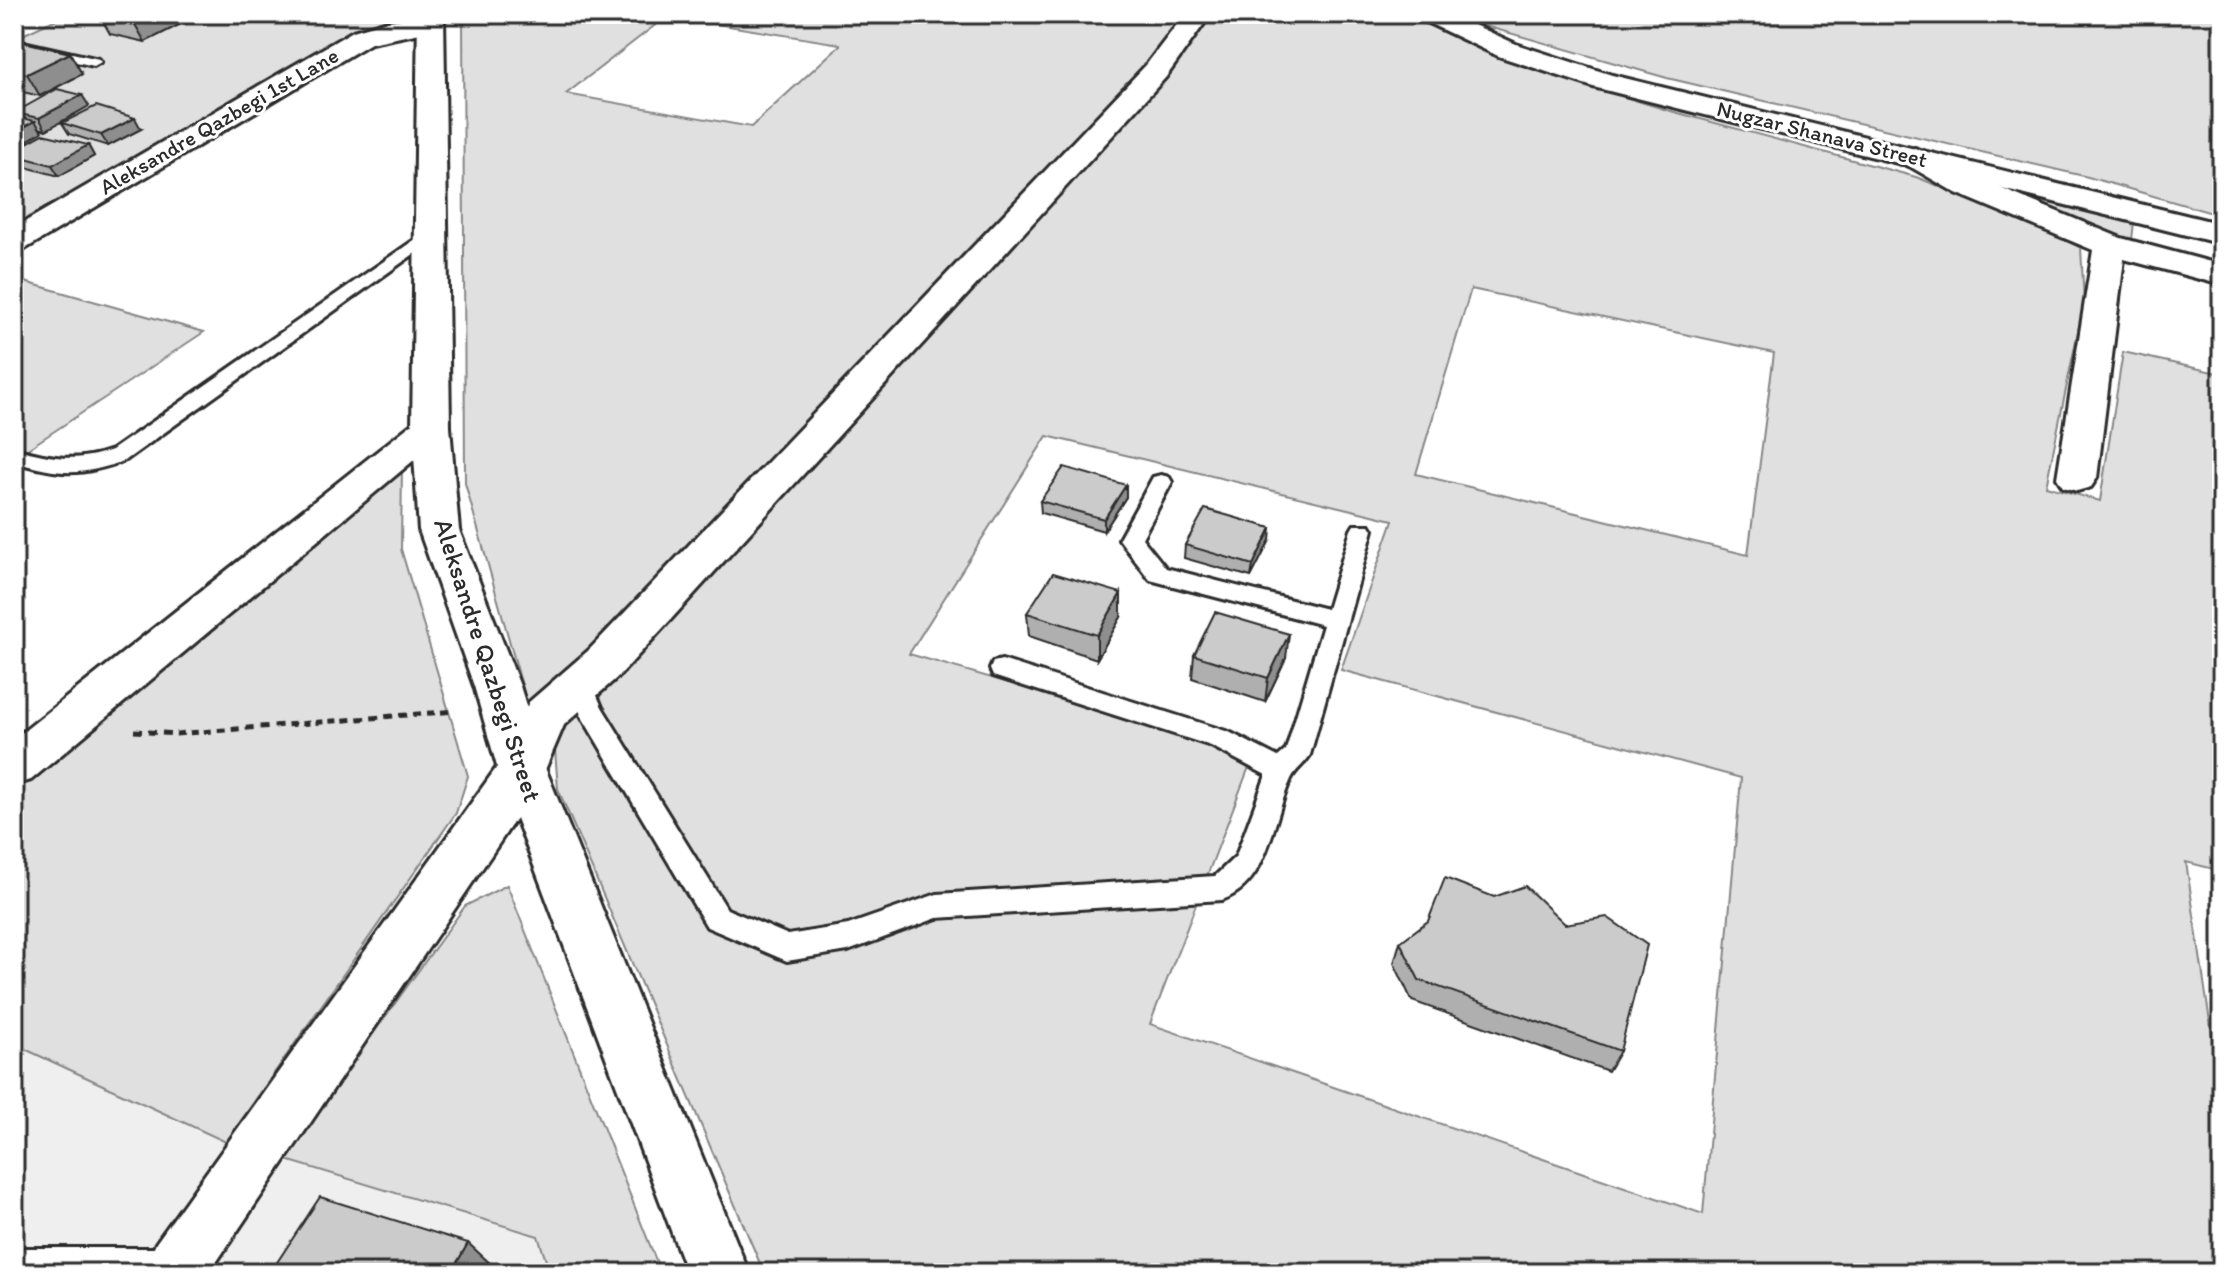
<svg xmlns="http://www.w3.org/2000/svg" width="2236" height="1287" viewBox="0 0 2236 1287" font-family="Itim,sans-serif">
<rect width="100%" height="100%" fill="#fff"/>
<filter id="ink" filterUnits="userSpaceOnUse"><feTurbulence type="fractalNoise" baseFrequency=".0125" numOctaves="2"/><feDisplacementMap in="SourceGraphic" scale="16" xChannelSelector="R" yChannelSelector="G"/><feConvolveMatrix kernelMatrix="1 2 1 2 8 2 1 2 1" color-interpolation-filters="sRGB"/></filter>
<g filter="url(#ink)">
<path fill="#efefef" d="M14,1044L226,1142L538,1236L550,1273H14Z"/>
<path fill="#e0e0e0" stroke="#868686" stroke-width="2" fill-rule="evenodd" d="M67,14H413V19L14,230V125L37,111L14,106V39Z
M463,14H1183L1149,71L543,703L526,700L465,483ZM667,16L840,44V45L751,127L566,94Z
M1207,14H1403L1508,61L1667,110L1916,177L2037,225L2081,248L2084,302L2046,486L2100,501L2123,352L2222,374V871L2186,862L2213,1042L2222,1045V1273H764L558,789L554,737L557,716ZM1471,289L1774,353L1748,555L1416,474ZM1047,436L1393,520L1341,670L1741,778L1703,1214L1150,1024L1254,754L909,654Z
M1460,14H2222V216L2088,177L1667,78L1485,26Z
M2008,190L2134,222L2132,240L2064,215Z
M14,279L204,332L14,458Z
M402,465L401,549L468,776L456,813L226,1142L14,1044V789Z
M507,885L661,1273H550L538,1236L283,1159L465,906Z"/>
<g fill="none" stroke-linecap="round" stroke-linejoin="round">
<defs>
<path id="lane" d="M14,40L99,59L101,62L94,66L14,48Z
M433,227L439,228L442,232L439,236L126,460C81,477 60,475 14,462V448C50,458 75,463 112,450Z
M1161,475L1169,477L1172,482L1142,538L1166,568L1327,609L1351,530L1354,525H1370L1373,530L1310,755C1305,764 1295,770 1291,779C1272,819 1270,883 1222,900L937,918L848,951L787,961L707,927L582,717L568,684L571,677L580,675L589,677L602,707L727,909L788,935L848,925L937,894L1215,876L1236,856L1266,775L1211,746L993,676L990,669L993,662L1002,660L1229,732L1278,757L1286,750L1323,625L1150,580L1119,539L1153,477Z
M14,1248H178L190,1253L196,1273H14Z"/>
<path id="street" d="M1185,14H1211L1166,77L621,674L564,725L539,784L209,1273H150L147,1265L156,1243L502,760L529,702L589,650L1146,65Z
M431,15L440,17L444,23L440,29L371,43L25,249L14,252V228L353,31L388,21Z
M1915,148L1978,179L2121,238L2222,265V285L2124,259L2097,478L2091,487L2077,491L2063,487L2057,478L2093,250L1956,193L1904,163L1900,157L1904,151Z
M431,415L444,419L450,427L444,435L31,780L14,785V739L418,419Z"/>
<path id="secondary" d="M418,14H444L450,427L459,530L520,686L546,770L749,1273H687L498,770L474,686L419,530L412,427Z
M1416,14H1450L1516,44L1612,75L2222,224V244L1593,87L1498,56L1420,19Z"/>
</defs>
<use href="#lane" stroke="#2b2b2b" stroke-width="6"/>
<use href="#street" stroke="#2b2b2b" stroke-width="6"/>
<use href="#secondary" stroke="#2b2b2b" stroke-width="6"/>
<path stroke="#2b2b2b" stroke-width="5" stroke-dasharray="8 6" stroke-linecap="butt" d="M134,731L176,734L455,711"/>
<use href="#lane" fill="#fff" fill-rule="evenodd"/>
<use href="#street" fill="#fff" fill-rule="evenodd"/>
<use href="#secondary" fill="#fff" fill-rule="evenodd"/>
</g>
<path fill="#afafaf" stroke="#2b2b2b" stroke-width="2" d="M99,14H194L195,17L145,42L110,34Z
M14,47L70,53L82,74L40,96L14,90Z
M89,106L46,130L39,128L42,132L14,115V112Z
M62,123L141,129L108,146L69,134Z
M88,145L94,156L59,176L14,164V150Z
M1126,485V497L1104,531L1041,513L1040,501Z
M1270,540L1251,577L1184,558L1185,545Z
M1027,613L1121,617L1097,659L1029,636Z
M1194,655L1286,658L1265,702L1192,678Z
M1400,942L1620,1051L1608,1071L1412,1001L1394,963Z"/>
<path fill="#8e8e8e" stroke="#2b2b2b" stroke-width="2" d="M148,14H194L195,17L145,42L133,21Z
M70,53L82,74L40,96L27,74Z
M82,95L89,106L46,130L39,118Z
M135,118L141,129L108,146L101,135Z
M35,121L42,132L14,148V132Z
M88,145L94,156L59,176L52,165Z
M1126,485V497L1104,531V519Z
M1271,528L1270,540L1251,577L1253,565Z
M1121,593V617L1097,659V635Z
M1289,634L1286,658L1265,702L1268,678Z
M468,1243L493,1266L489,1273H451Z"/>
<path fill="#cbcbcb" stroke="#2b2b2b" stroke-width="2" d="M103,14H148L133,21Z
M24,42L70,53L27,74L14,71V47Z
M57,89L82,95L39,118L14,113Z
M96,106L135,118L101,135L62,123Z
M14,116L35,121L14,132Z
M43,134L88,145L52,165L14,155V150Z
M1064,467L1126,485L1104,519L1040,501Z
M1205,509L1271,528L1253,565L1185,545Z
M1053,573L1121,593L1097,635L1027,613Z
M1215,612L1289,634L1268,678L1194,655Z
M1445,878L1494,897L1525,886L1565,924L1607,917L1647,945L1620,1051L1419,980L1400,942L1428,921Z
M320,1197L468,1243L451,1273H270Z"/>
</g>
<g text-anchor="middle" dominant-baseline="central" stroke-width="6" stroke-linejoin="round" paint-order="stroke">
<g font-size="22" fill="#2b2b2b" stroke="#fff">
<text transform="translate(219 121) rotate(-30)">Aleksandre Qazbegi 1st Lane</text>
<text transform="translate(1822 134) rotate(14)">Nugzar Shanava Street</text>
</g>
<g font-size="26" fill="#2b2b2b" stroke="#fff">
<text transform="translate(488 660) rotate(72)">Aleksandre Qazbegi Street</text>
</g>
</g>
<rect width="2236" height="1287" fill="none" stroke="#fff" stroke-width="48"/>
<rect x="24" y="24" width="2188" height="1239" fill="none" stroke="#2b2b2b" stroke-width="3" filter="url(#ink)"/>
</svg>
